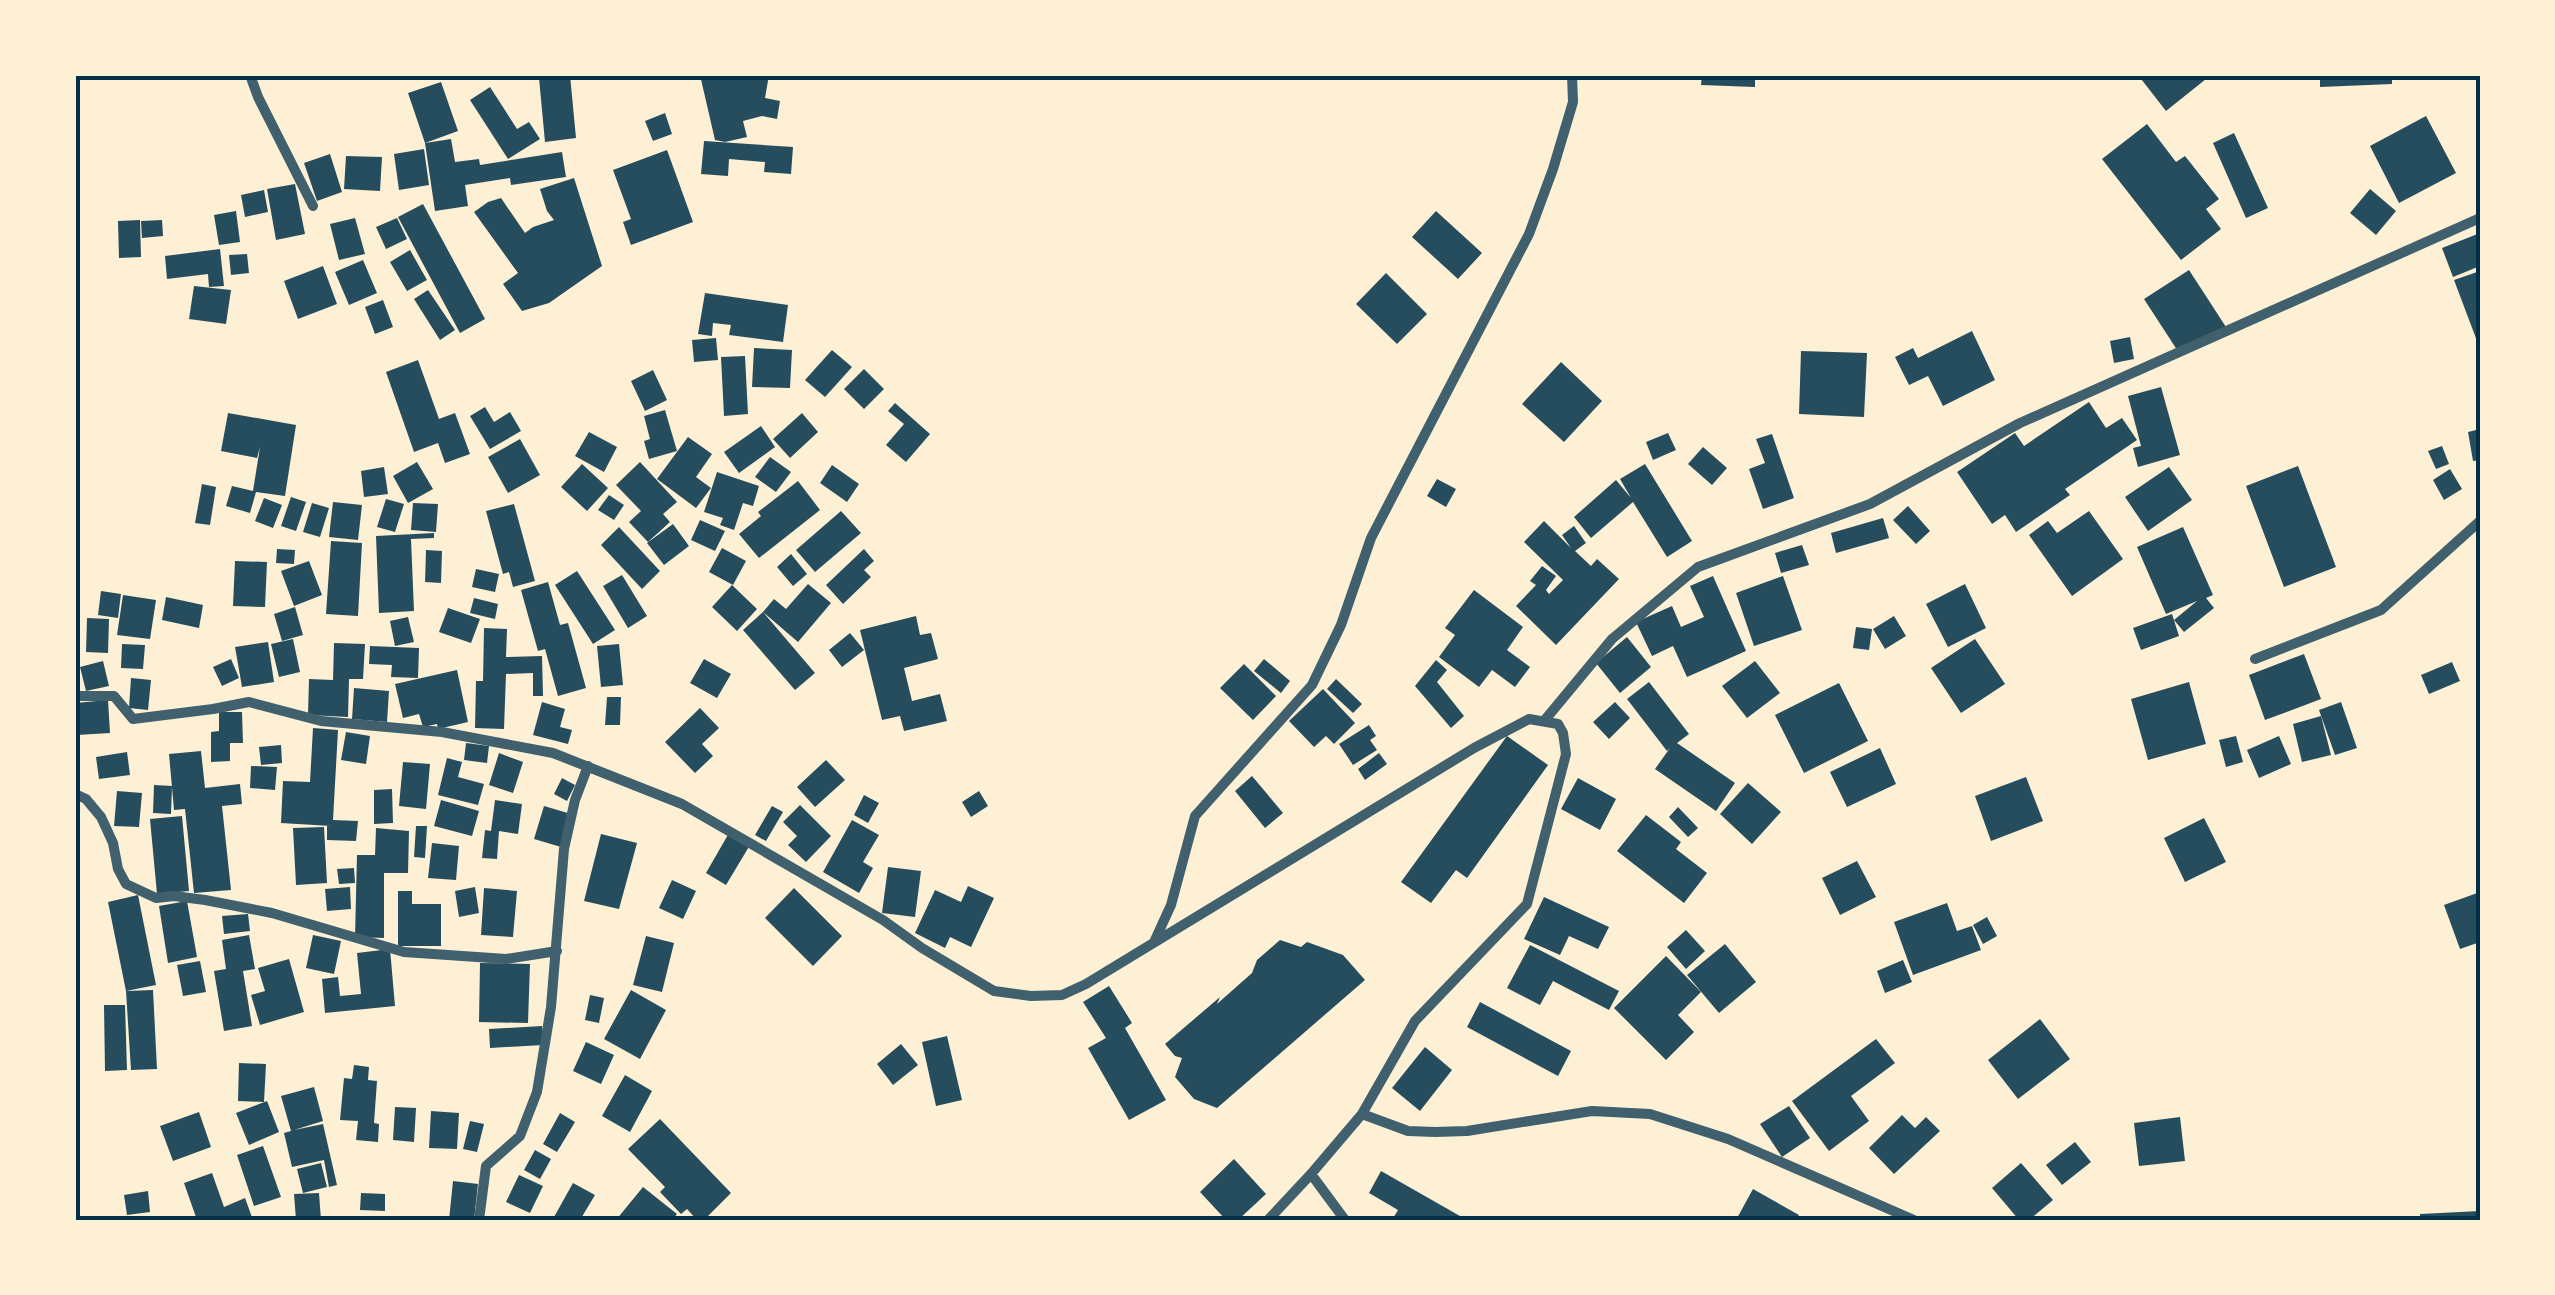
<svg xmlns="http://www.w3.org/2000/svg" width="2555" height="1295" viewBox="0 0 2555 1295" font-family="Commissioner,sans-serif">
<rect width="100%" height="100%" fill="#fdf0d5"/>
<path fill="#264d5e" d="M570,75L576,138L545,142L539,78Z
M700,75H769L765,98L780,101L777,119L762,116L743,121L747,137L725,142L715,140Z
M1702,75H1755V87L1701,85Z
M2138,75H2211L2166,111Z
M2320,75H2392V84L2320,87Z
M441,82L458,131L425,143L408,93Z
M490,87L517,129L529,122L540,139L508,159L470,100Z
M665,113L672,134L653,141L645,121Z
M2426,116L2456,173L2399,203L2370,146Z
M2147,124L2176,162L2185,156L2219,199L2206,209L2221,229L2181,260L2102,159Z
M2234,133L2268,208L2246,218L2213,143Z
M451,139L455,162L479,159L480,165L562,152L566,177L511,185L510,178L465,185L468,206L435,211L425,143Z
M704,141L793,147L791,174L764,172L765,162L729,159L728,176L701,174Z
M424,149L429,185L399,190L394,154Z
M667,150L693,222L631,245L623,222L631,219L613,170Z
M330,154L342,192L317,201L304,163Z
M346,156L382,157L380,191L344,189Z
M574,178L602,266L549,303L522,311L503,284L518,273L474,212L488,202L501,198L525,233L533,227L554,220L547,211L540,189Z
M295,184L305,234L276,240L267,189Z
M2370,189L2396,211L2376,235L2350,213Z
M264,190L268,212L245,217L241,195Z
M423,204L485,319L460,333L398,217Z
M236,211L240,242L219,245L214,215Z
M1436,211L1482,253L1458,279L1412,237Z
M355,218L365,254L339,260L330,224Z
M397,218L407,239L386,249L376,227Z
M140,220L141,257L119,258L118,221Z
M162,220L163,236L142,238L141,221Z
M2480,233V266L2453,277L2442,248Z
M220,249L224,286L209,287L208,274L167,279L165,256Z
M410,250L427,280L407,291L390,262Z
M247,254L249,273L231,275L229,255Z
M363,260L377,293L349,305L335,272Z
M323,266L337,304L298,319L284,281Z
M2189,270L2226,327L2181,356L2144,299Z
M2480,271V349L2454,280Z
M1386,273L1427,314L1397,344L1356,304Z
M194,286L231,290L226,324L189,319Z
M428,290L455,330L440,340L414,299Z
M705,293L788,305L783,342L729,335L731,325L713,323L712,336L698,334Z
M383,300L393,327L375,334L365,307Z
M1972,331L1995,380L1943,406L1928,376L1909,385L1895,357L1913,348L1918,358Z
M2130,337L2134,359L2114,363L2110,341Z
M716,338L718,360L694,362L692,340Z
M754,348L792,350L790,388L752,387Z
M832,350L852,367L825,397L805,380Z
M1801,351L1867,353L1864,417L1799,414Z
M745,356L748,414L724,416L721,357Z
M418,360L439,419L455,413L470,454L445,463L438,443L414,452L386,372Z
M1561,362L1602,401L1564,442L1522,404Z
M864,369L884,389L864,409L844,389Z
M653,370L667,400L645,411L631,381Z
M2161,387L2180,455L2138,467L2133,448L2141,446L2128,396Z
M2089,402L2106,428L2122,418L2137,440L2065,489L2070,495L2016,532L2005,515L1992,524L1957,472L2015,433L2024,446Z
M895,403L930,434L906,462L886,445L904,424L888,411Z
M485,407L494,422L510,412L521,431L490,449L470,416Z
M665,410L677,451L649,459L644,441L650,439L644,416Z
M228,413L296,425L285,496L256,492L250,513L226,506L232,486L253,491L260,447L257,458L221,451Z
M802,413L818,432L790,458L773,439Z
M761,426L775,447L739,473L724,452Z
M2480,429V460L2473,461L2468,432Z
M589,432L617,447L604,472L575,456Z
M1668,433L1676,450L1653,460L1646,442Z
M1772,434L1794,498L1763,509L1749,469L1765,463L1756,439Z
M688,437L712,454L696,477L711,488L696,508L657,479Z
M520,439L540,475L508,493L488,457Z
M2442,446L2449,464L2436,469L2428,451Z
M1703,447L1727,468L1712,485L1688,464Z
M770,457L791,472L776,492L755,477Z
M417,462L433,489L408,503L393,476Z
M640,462L677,502L663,514L670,522L648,542L629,522L641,511L616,485Z
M582,464L608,488L587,511L561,487Z
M1645,464L1692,541L1667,557L1633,502L1591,538L1574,517L1616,480L1631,498L1620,479Z
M832,465L859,484L847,502L820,483Z
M2298,466L2336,567L2284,587L2246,486Z
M384,467L388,494L364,497L361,471Z
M2169,467L2192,500L2148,531L2125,497Z
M2450,469L2462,489L2444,500L2433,480Z
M717,472L759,486L753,506L743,503L734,530L720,525L723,518L704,512Z
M1437,479L1456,489L1446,507L1427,496Z
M798,481L820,510L759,558L739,534L761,516L758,512Z
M202,484L216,487L210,525L195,523Z
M609,495L624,505L614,520L598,510Z
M291,497L306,502L296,531L281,526Z
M264,498L282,505L273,528L255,521Z
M386,499L404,504L395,532L377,527Z
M333,502L362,505L358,540L329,537Z
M312,503L329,508L320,537L303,532Z
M413,503L438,504L436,532L411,530Z
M514,504L535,581L513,587L509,572L503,574L486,511Z
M1908,506L1930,531L1916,544L1893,520Z
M841,511L861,533L815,572L796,550Z
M2089,511L2123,559L2072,596L2029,535L2048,521L2057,533Z
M1883,518L1889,538L1836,553L1831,533Z
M700,520L725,531L715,551L691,540Z
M1544,521L1571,548L1562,535L1574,526L1586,543L1575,551L1591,566L1597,559L1619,579L1556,645L1516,606L1536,585L1530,581L1542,566L1556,576L1546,590L1549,594L1563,580L1524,542Z
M673,524L689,546L664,565L647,543Z
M619,527L660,571L642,589L601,545Z
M2183,527L2213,595L2206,598L2214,608L2184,632L2174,620L2197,601L2166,614L2137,547Z
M434,533V538L411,539L414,611L379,613L376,536Z
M331,541L362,543L358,616L326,614Z
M1802,545L1809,565L1781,573L1775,553Z
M722,548L746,561L733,585L709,572Z
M277,549L295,550L294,564L276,563Z
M864,549L874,561L864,570L871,577L843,604L826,585Z
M426,550L442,551L441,583L425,582Z
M791,554L807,574L793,586L777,567Z
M235,561L267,562L265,607L233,606Z
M309,561L322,595L294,606L281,571Z
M476,569L499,574L495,592L472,587Z
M577,571L615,630L593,644L555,585Z
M622,575L647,616L628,628L603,586Z
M1713,576L1746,651L1687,677L1673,646L1652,656L1636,622L1672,606L1681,627L1704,617L1690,586Z
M1783,576L1802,630L1754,646L1736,593Z
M548,582L560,625L568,623L586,688L558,696L545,649L538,651L521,590Z
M808,584L831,603L798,642L763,612L774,599L786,609Z
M1965,584L1986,628L1948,647L1926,604Z
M732,585L757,609L737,631L712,607Z
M1474,590L1523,627L1507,650L1530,667L1515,687L1492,670L1479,687L1439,657L1455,635L1445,628Z
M101,591L121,594L118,618L98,615Z
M123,595L156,600L150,639L117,635Z
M166,597L203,605L199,628L162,620Z
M474,598L498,604L495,619L470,613Z
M295,607L303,635L282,641L274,614Z
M448,608L480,619L471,643L439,632Z
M763,612L815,673L795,690L743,630Z
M2172,614L2179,636L2141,650L2133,628Z
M916,616L920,635L931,633L938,659L904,668L912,701L940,694L947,721L904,731L900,716L882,720L860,630Z
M1894,616L1906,636L1885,649L1873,629Z
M408,617L414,642L395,646L390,621Z
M87,618L109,619L108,653L86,652Z
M1856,627L1872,629L1869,650L1853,648Z
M484,628L507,629L506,657L542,656L543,696H533V673L506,674L504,729L475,728L476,681H483Z
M850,633L864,650L842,667L829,650Z
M1627,637L1651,667L1620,693L1596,663Z
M293,639L300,672L279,677L271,644Z
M1975,639L2005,684L1961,713L1931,668Z
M268,642L274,682L242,687L235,647Z
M334,643L365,644L363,679H349L348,717L308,715L309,679L333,680Z
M122,644L145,645L143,669L121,668Z
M619,644L623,685L601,687L597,646Z
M370,646L419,648L418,678L391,677L392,665L369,664Z
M2304,654L2321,699L2265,720L2249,675Z
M231,659L239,678L222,686L213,667Z
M704,659L731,674L717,698L690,683Z
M1264,659L1290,681L1281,693L1254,671Z
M1436,660L1447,670L1437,682L1464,716L1451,728L1415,686Z
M103,661L109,686L86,691L80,667Z
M1755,661L1780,693L1747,718L1722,686Z
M2452,662L2460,681L2429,694L2421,675Z
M1244,664L1276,696L1253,720L1220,688Z
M457,670L468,722L438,729L437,724L423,727L419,714L403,718L395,684Z
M131,678L151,680L148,710L129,708Z
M1336,679L1362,704L1353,713L1327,689Z
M1649,682L1689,734L1677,743L1735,783L1716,811L1655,769L1670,748L1667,751L1627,699Z
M2189,682L2206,744L2148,760L2131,699Z
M1839,683L1868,741L1804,773L1775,715Z
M354,688L389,691L387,722L352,719Z
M1323,689L1355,723L1334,744L1326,736L1314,747L1289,721Z
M607,697H621L620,725H605Z
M108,700L110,733L77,735L75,703Z
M542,702L565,709L560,727L572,730L568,744L533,735Z
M1615,702L1630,718L1609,739L1593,722Z
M2341,702L2357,748L2335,755L2319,710Z
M700,708L719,728L702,744L713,756L695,773L665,742Z
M219,712H242L243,743H230V761L211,762V732L219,731Z
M2321,716L2331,755L2302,762L2293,724Z
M1369,725L1376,736L1370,740L1377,750L1353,765L1339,744Z
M313,728L338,730L333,820L358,821L356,841L327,840V826H331L281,823L283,781L310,782Z
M346,732L370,736L366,764L341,760Z
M1507,736L1548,765L1467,878L1456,870L1431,903L1401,882Z
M2236,736L2243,762L2226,767L2219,740Z
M2279,736L2291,764L2259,778L2247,750Z
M466,743L489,746L487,763L464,760Z
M281,745L282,763L261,765L259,747Z
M1880,748L1896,784L1847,807L1830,772Z
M201,751L205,788L240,784L242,804L222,806L231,890L194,893L185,809L174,810L169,754Z
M127,752L130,775L99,779L96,757Z
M499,753L523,762L513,793L489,785Z
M1379,753L1387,764L1365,780L1358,769Z
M447,758L462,762L458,777L484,784L478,805L438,795Z
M826,760L845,780L815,807L797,787Z
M403,762L430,764L426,809L399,806Z
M251,766L277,767L275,790L250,788Z
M1252,776L1283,813L1265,828L1235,791Z
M2026,777L2043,821L1991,841L1975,796Z
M562,778L575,785L567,801L554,794Z
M1578,778L1616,799L1600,830L1561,809Z
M1748,783L1781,812L1752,844L1720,814Z
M154,785L172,786L171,814L153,813Z
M392,789L393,823L374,824V790Z
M117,791L142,793L139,827L114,826Z
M979,791L988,806L971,817L962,802Z
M864,795L879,803L868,823L854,815Z
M441,800L479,811L472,836L434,826Z
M495,800L522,804L518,834L499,831L497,859L482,858L485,830L491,831Z
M800,805L831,836L806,862L788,845L797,836L783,822Z
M544,806L571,814L561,847L534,839Z
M772,806L783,812L766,841L755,835Z
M1678,807L1698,828L1688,837L1669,817Z
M1646,815L1681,842L1676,849L1707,873L1684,903L1617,851Z
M182,816L189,891L157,894L150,819Z
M2204,818L2226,862L2185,882L2164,838Z
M852,820L879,835L863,862L873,868L859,893L823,872Z
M416,826H427L425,858L414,857Z
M324,827L327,883L296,885L293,828Z
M376,828L409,831L408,873H384V938L355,937L357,855H375Z
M729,833L750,845L726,885L706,873Z
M601,834L637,843L619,909L584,901Z
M432,843L459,846L456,880L428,878Z
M1857,861L1876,897L1840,915L1822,878Z
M888,867L921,871L915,917L882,913Z
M354,868L355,883L339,884L337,869Z
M672,880L696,891L683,919L659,908Z
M968,886L994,898L971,947L950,937L945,948L915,933L935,890L961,902Z
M350,887L351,909L327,911L325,889Z
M475,887L479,913L459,917L455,891Z
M484,888L517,891L513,937L481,935Z
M794,888L842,936L813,966L765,918Z
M398,891H412V904H441V946H398Z
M2480,892V942L2460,949L2444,905Z
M138,895L156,985L126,991L108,902Z
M1544,897L1609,927L1598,949L1569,936L1560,955L1524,939Z
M187,901L197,957L168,963L159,906Z
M1947,903L1957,931L1972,926L1981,950L1913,975L1894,922Z
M248,914L250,931L224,934L222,916Z
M1987,917L1997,936L1983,944L1973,925Z
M1686,930L1705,951L1686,969L1667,947Z
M249,935L255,969L243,971L252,1026L224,1031L214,971L226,969L222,940Z
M313,935L341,941L334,974L306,968Z
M646,936L674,943L662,992L633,985Z
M1280,940L1301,947L1307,942L1343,955L1365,980L1217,1108L1194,1099L1175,1077L1182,1058L1175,1056L1165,1044L1220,997L1217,1004L1252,973L1257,960Z
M1725,944L1756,982L1719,1013L1687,975Z
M1530,945L1619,991L1609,1010L1553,981L1540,1005L1507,988Z
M390,949L395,1006L325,1013L322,979L338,977L340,996L361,994L357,953Z
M1666,956L1701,992L1678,1015L1694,1032L1666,1060L1614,1008Z
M289,959L304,1012L260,1025L251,995L265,991L258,968Z
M1903,960L1912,982L1885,993L1877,971Z
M200,961L206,992L183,996L177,965Z
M480,963L530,964L528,1023L479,1022Z
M1109,986L1132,1023L1125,1028L1166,1100L1129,1120L1088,1048L1106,1038L1083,1002Z
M153,990L157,1069L131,1070L126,991Z
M631,990L666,1010L640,1059L604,1039Z
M590,995L604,998L599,1023L585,1020Z
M1480,1002L1571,1051L1558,1076L1467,1027Z
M104,1005H125L127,1070L105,1071Z
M2040,1019L2070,1059L2018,1099L1988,1060Z
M542,1026L543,1045L490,1048L489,1029Z
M947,1036L962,1100L936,1106L922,1042Z
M1876,1039L1895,1063L1851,1096L1869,1121L1829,1151L1792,1101Z
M586,1042L614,1055L601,1084L573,1071Z
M901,1044L918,1065L893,1085L877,1064Z
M1425,1047L1452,1070L1420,1111L1392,1088Z
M239,1063L266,1064L264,1102L238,1101Z
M354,1065L369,1067L368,1080L377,1081L374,1123L379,1124L378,1142L356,1140L358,1121L340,1120L344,1078L352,1079Z
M625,1075L652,1091L630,1132L602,1116Z
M314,1087L323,1121L294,1130L323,1124L337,1185L329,1187L324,1160L292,1167L284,1133L291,1131L281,1096Z
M267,1101L279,1132L249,1145L236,1113Z
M1789,1106L1810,1138L1782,1157L1760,1124Z
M395,1107L416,1108L414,1142L393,1140Z
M431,1111L459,1113L457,1149L429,1148Z
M199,1112L211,1147L173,1161L160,1126Z
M560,1113L575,1122L557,1152L543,1144Z
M1902,1115L1915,1128L1926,1117L1940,1131L1894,1174L1869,1148Z
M2180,1117L2185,1161L2139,1166L2134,1123Z
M660,1119L731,1193L704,1220H697L687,1209L681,1214L660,1192L665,1187L628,1149Z
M470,1121L484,1124L477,1152L463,1149Z
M2075,1142L2091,1162L2062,1185L2046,1165Z
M263,1146L281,1197L254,1206L237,1155Z
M535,1150L551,1159L540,1179L524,1170Z
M1234,1159L1266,1194L1238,1220H1226L1200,1192Z
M321,1163L327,1187L303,1193L297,1169Z
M2021,1163L2053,1200L2029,1220H2019L1992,1188Z
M1381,1171L1467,1220H1392L1398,1210L1369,1193Z
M212,1173L224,1207L245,1198L253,1220H197L184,1183Z
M519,1175L543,1186L530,1213L506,1202Z
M453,1181L478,1184L474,1220H449Z
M573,1183L595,1195L580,1220H559L554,1217Z
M643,1187L677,1214L672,1220H616Z
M1753,1189L1799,1215L1796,1220H1736Z
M148,1191L150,1212L127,1215L124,1195Z
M319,1193L321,1220H296L294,1194Z
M361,1193L385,1194V1211L360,1210Z
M2480,1211V1220H2420V1214Z"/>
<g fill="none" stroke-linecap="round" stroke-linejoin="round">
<path stroke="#3f606c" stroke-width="10" d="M250,75L258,97L313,206
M2255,659L2381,610L2480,521
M75,696H114L133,719L213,709L249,702L321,721L442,732L553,753L682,804L883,920L922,948L994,991L1031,996L1062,995L1086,984L1474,748L1529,719L1558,724L1563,733L1566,754L1527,904L1415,1021L1362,1114L1408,1131L1435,1132L1467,1131L1592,1111L1650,1114L1728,1139L1914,1220
M1544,721L1612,639L1698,567L1870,504L2020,423L2480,218
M75,794L86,799L101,817L113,843L118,869L126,884L156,898L174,896L205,900L272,913L404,952L506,959L557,951
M1155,940L1171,905L1195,816L1312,685L1341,625L1371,538L1529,234L1553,169L1573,102L1572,75
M1311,1174L1345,1220
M479,1220L486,1166L520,1136L537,1092L551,1007L564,849L575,800L588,766
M1268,1220L1311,1174L1362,1114"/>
</g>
<rect width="2555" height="1295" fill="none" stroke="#fdf0d5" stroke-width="155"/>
<rect x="78" y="78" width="2400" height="1140" fill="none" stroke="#003049" stroke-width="4"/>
</svg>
